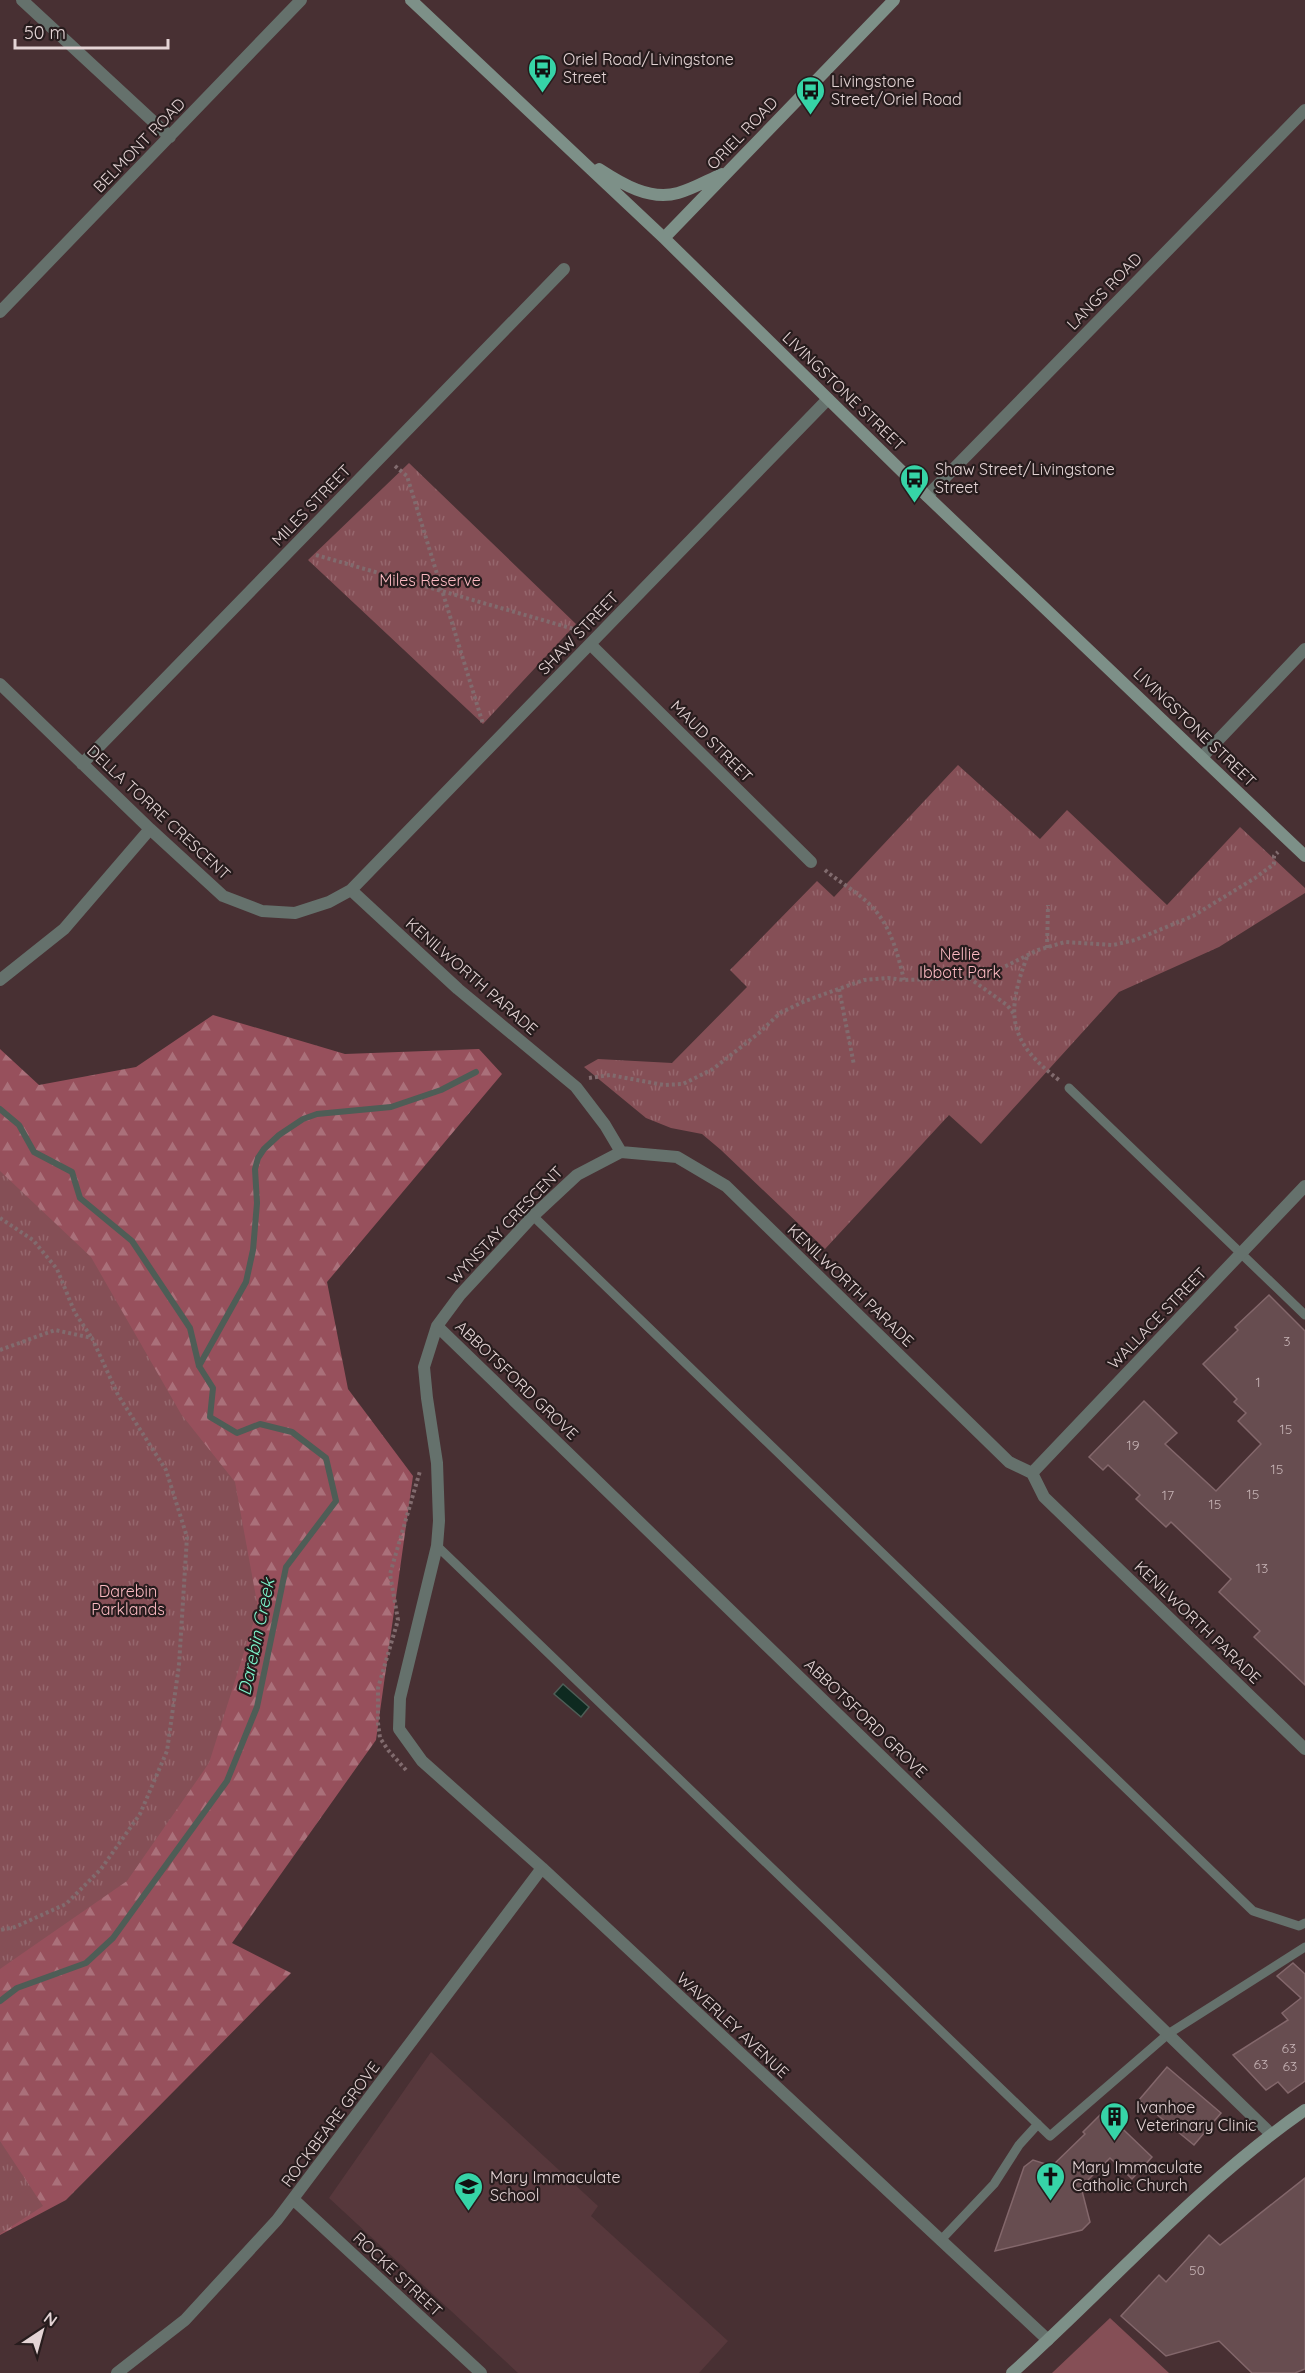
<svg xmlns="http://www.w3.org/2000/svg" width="1305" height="2373" viewBox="0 0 1305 2373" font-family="Quicksand,sans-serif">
<defs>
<pattern id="forest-firs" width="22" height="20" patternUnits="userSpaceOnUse" patternTransform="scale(1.5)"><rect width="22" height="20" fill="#97505c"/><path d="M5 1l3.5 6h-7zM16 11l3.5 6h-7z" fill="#aa707a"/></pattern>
<pattern id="park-tufts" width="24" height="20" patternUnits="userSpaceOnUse" patternTransform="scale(1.5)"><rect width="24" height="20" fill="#854f56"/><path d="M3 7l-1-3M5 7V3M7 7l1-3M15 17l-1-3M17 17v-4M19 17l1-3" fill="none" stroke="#96676d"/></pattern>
</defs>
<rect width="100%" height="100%" fill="#483033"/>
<path fill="#57383c" d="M431,2052L598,2206L591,2216L728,2341L699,2373H518L329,2198Z"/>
<path fill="#854f56" d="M1110,2318L1169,2373H1052Z"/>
<path fill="url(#forest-firs)" d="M213,1015L345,1054L479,1049L502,1074L327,1282L348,1389L413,1476L376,1740L232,1943L291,1973L66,2200L0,2235V1049L39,1085L136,1067Z"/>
<path fill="url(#park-tufts)" d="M409,463L576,624L483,724L308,560Z
M958,765L1040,839L1067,810L1167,905L1240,827L1305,888V893L1219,947L1119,992L981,1144L949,1115L825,1249L721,1150L702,1134L671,1128L646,1118L584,1067L598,1059L672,1063L747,987L730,970L817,881L834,897Z
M0,1171L91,1257L181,1414L235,1482L258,1608L209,1763L127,1881L0,1969Z
M0,2141L43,2206L0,2234Z"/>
<path fill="#0e2a20" stroke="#4e5d56" stroke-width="1.5" d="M563,1684L589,1707L581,1717L554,1694Z"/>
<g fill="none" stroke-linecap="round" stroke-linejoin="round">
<path stroke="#4e5d56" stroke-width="6" d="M0,1109L19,1125L34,1152L72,1172L80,1198L132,1241L190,1328L199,1366L213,1388L210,1417L237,1433L260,1424L292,1432L326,1458L336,1501L286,1567L257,1707L227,1781L113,1938L86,1963L17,1988L0,2001
M199,1366L246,1282L253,1250L257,1203L255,1169L258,1158L264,1149L279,1135L303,1119L317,1114L391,1107L441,1090L476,1072"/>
</g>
<path fill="#674d50" stroke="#83676b" stroke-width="1.5" d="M1269,1295L1305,1331V1685L1254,1637L1260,1631L1219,1592L1231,1579L1171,1522L1166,1527L1136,1499L1140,1495L1108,1465L1103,1470L1089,1457L1144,1401L1177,1433L1165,1444L1216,1491L1261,1444L1238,1421L1246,1413L1234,1402L1237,1399L1203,1364L1238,1330L1235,1327Z
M1293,1963L1305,1974V2081L1288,2093L1278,2082L1266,2090L1233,2055L1288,2020L1282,2013L1301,1998L1277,1976Z
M1167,2067L1221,2113L1194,2145L1139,2100Z
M1104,2111L1152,2157L1132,2179L1110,2158L1081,2187L1090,2222L1082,2230L995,2251L1024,2167L1033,2160L1052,2166L1085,2134L1083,2132Z
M1305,2178V2369L1295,2373H1252L1219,2341L1166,2356L1121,2316L1159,2275L1166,2282L1209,2235L1220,2245Z"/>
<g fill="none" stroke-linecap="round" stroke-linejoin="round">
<path stroke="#816b6e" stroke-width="4" stroke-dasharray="3 3" stroke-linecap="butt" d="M395,466L407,476L483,724
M316,555L574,629
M825,870C838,881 854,890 866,901C890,922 897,951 904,980
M1047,948L1048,905
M1027,957C1005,1015 1009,1042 1059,1080
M969,978L1007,1005L1014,1014
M839,989L854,1065
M589,1078L610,1075L664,1085L683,1084L713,1069L759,1033L780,1013L805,1001L864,980L888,978L904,980L968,978L994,972L1038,950L1065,942L1113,945L1135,940L1193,916L1255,878L1274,864V856L1278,852
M0,1218L33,1240L57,1269L75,1313L92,1338
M0,1350L55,1330L92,1338L118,1395L166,1470L187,1537L179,1665L167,1751L140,1814L101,1869L66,1904L15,1927L0,1930
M406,1770L388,1750L380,1738L378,1723V1688L398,1620L390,1574L420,1471"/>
<path stroke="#65716c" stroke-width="9" d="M1069,1088L1305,1315
M533,1216L1253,1911L1299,1926L1305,1923
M437,1546L1050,2136L1168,2034L1305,1947
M940,2241L994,2184L1019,2145L1038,2124"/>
<path stroke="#65716c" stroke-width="12" d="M22,0L170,137
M0,312L301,0
M927,496L1305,110
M590,644L811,862
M0,684L150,829L223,896L262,911L295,913L329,902L351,890L828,399
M1202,757L1305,649
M82,764L564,269
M351,890L458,989L576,1087L605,1125L621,1152
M0,980L64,929L150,829
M621,1152L577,1175L533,1216L460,1295L437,1326L424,1367L427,1398L437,1463L439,1521L437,1546L400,1698L399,1729L422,1761L542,1868L1048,2340
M621,1152L677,1157L726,1186L1009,1462L1032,1473L1044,1497L1305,1749
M437,1326L1271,2134
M1032,1473L1305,1186
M293,2199L481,2373
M117,2373L185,2320L277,2220L542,1868"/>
<path stroke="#7d9088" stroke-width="12" d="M411,0L664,238L927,496L1305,856
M599,169C622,184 650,201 678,193C693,189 708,180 722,174
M664,238L894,0
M1012,2373C1110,2285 1197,2185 1305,2110"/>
</g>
<defs>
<symbol id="bus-pin" viewBox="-11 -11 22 30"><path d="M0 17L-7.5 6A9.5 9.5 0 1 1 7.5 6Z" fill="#36d4a7" stroke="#271c1d"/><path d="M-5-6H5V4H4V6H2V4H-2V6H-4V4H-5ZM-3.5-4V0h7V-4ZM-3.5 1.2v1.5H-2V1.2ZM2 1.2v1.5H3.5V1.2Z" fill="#111"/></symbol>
<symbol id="building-pin" viewBox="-11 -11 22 30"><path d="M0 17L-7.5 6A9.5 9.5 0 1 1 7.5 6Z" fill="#36d4a7" stroke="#271c1d"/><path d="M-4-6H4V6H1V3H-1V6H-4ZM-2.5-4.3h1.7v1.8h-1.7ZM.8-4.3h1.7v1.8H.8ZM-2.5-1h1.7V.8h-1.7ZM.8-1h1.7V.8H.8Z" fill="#111"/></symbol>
<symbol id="church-pin" viewBox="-11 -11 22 30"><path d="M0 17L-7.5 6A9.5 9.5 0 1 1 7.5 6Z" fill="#36d4a7" stroke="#271c1d"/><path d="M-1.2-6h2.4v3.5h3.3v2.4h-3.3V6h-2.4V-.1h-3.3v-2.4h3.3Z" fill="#111"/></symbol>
<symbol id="school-pin" viewBox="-11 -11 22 30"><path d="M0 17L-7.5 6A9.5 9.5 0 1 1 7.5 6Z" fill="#36d4a7" stroke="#271c1d"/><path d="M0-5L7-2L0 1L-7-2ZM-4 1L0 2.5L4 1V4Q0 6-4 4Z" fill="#111"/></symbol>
</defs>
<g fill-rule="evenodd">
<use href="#bus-pin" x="526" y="52" width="33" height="45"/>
<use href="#bus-pin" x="794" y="74" width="33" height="45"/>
<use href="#bus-pin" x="898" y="462" width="33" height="45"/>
<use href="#building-pin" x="1098" y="2100" width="33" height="45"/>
<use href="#church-pin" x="1034" y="2160" width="33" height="45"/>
<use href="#school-pin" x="452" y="2170" width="33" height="45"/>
</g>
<g text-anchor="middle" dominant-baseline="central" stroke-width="4.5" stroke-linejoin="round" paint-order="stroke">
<g font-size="14" fill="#c5b2b4">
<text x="1287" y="1341">3</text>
<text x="1258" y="1382">1</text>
<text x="1286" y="1429">15</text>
<text x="1133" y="1445">19</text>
<text x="1277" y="1469">15</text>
<text x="1253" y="1494">15</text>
<text x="1168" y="1495">17</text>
<text x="1215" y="1504">15</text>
<text x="1262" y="1568">13</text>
<text x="1289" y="2048">63</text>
<text x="1261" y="2064">63</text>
<text x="1290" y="2066">63</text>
<text x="1197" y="2270">50</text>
</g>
<g font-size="16" fill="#e4d4d5" stroke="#271c1d" text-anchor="start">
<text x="563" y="59">Oriel Road/Livingstone<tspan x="563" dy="18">Street</tspan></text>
<text x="831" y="81">Livingstone<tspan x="831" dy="18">Street/Oriel Road</tspan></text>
<text x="935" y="469">Shaw Street/Livingstone<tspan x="935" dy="18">Street</tspan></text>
<text x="1136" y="2107">Ivanhoe<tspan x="1136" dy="18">Veterinary Clinic</tspan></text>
<text x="1072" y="2167">Mary Immaculate<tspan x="1072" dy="18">Catholic Church</tspan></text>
<text x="490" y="2177">Mary Immaculate<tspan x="490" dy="18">School</tspan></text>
</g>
<g font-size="16" fill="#e4d4d5" stroke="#271c1d">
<text transform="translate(742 133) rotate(-46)">ORIEL ROAD</text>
<text transform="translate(139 145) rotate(-46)">BELMONT ROAD</text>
<text transform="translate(1104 291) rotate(-46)">LANGS ROAD</text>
<text transform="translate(844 391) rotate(44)">LIVINGSTONE STREET</text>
<text transform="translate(311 505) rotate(-46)">MILES STREET</text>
<text transform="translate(578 633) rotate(-46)">SHAW STREET</text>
<text transform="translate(1195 727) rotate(44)">LIVINGSTONE STREET</text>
<text transform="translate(712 741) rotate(45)">MAUD STREET</text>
<text transform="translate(159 812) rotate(43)">DELLA TORRE CRESCENT</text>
<text transform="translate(472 976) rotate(41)">KENILWORTH PARADE</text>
<text transform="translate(505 1225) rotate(-46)">WYNSTAY CRESCENT</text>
<text transform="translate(851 1285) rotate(44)">KENILWORTH PARADE</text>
<text transform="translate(1157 1318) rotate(-46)">WALLACE STREET</text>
<text transform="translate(517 1380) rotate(44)">ABBOTSFORD GROVE</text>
<text transform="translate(1198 1622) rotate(44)">KENILWORTH PARADE</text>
<text transform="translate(866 1718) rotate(44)">ABBOTSFORD GROVE</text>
<text transform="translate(733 2025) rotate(43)">WAVERLEY AVENUE</text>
<text transform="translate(330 2124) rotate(-53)">ROCKBEARE GROVE</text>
<text transform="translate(398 2274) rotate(43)">ROCKE STREET</text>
</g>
<g font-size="16" fill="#fbbac2" stroke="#271c1d">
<text x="430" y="580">Miles Reserve</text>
<text x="960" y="954">Nellie<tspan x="960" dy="18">Ibbott Park</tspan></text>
<text x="128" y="1591">Darebin<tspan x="128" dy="18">Parklands</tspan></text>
</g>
<g font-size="18" font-style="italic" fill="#7cf5cc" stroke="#271c1d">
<text transform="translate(256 1637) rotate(-78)">Darebin Creek</text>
</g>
</g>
<g transform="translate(42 2331) rotate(36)" stroke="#271c1d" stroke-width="4.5" paint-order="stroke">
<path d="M0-4.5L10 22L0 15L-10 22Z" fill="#e4d4d5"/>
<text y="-9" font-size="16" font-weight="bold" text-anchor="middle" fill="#e4d4d5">N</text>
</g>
<path d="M15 39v9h153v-9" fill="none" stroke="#e4d4d5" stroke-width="3"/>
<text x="24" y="39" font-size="18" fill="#e4d4d5" stroke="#271c1d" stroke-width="4.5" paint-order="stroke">50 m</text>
</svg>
